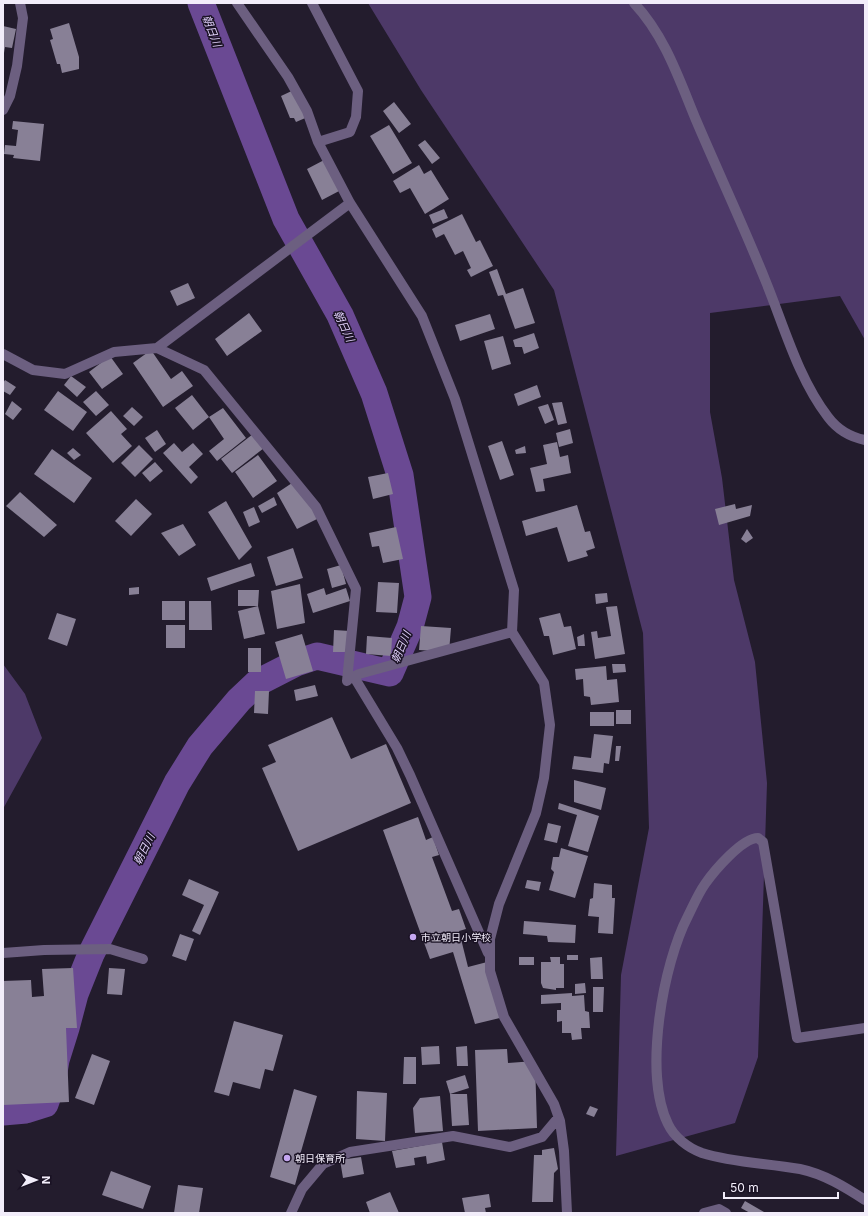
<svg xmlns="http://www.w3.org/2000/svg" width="868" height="1216" viewBox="0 0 868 1216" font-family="Inter,'Noto Sans JP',sans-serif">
<rect width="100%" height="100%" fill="#231c2d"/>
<path fill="#4d3968" d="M368,3H865V340L840,296L710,313V412L722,478L734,580L755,662L767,783L758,1057L735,1123L616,1156L621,975L649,828L643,633L554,290L421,90Z
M3,664L25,694L42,738L3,809Z"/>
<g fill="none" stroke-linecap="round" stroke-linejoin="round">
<path stroke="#6a4993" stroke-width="27" d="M3,1112L26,1110L45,1104L52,1084L56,1060L66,1028L75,994L91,954L177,783L200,746L239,700L257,683L296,663L317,656L390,673L410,627L418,597L400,475L374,393L340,315L286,219L201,3"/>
</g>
<path fill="#888096" d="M69,23L79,57V69L62,73L60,64H57L50,40L53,39L50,29Z
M3,26L16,29L12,48L5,47L4,53Z
M298,88L310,116L296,122L294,118H290L281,96Z
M394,102L411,124L399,133L383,111Z
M13,121L44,124L40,161L13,158L14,155L4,154L5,145L16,146L18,130L12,129Z
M389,125L412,163L393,174L370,136Z
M425,140L440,158L432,164L418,145Z
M326,159L341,190L322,200L307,169Z
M419,165L424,174L431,170L449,199L425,214L410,188L400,193L393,181Z
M444,209L448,218L433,224L429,215Z
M462,214L476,242L480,240L493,266L471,277L467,270L471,268L463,251L455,255L444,234L436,238L432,229Z
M497,269L506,294L523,288L535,323L515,329L503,295L498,296L489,272Z
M188,283L195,298L177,306L170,291Z
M249,313L262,331L227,356L215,339Z
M490,314L495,329L460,341L455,325Z
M534,333L539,348L524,354L522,347H515L513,340Z
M503,336L511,364L492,370L484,341Z
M151,350L171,379L182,371L193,386L163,407L133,363Z
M110,356L123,374L102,389L89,372Z
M71,376L86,387L77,397L64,385Z
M5,380L16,387L10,395L3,391V383Z
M537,385L541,397L518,406L514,394Z
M58,391L87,412L73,431L44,410Z
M96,391L109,405L96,416L83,402Z
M192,395L209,417L193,430L175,408Z
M12,401L22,409L13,420L5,414Z
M562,402L567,423L558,425L552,403Z
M548,404L554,420L545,424L538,407Z
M132,407L143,417L134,426L123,416Z
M223,408L246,438L217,461L209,451L224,439L209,417Z
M111,411L127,429L121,434L132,446L113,463L86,433Z
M570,429L573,443L559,447L556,433Z
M157,430L166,444L155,452L145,438Z
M253,434L264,448L232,473L221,459Z
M502,441L514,475L500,480L488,446Z
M557,442L560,457L568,455L571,473L543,479L545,491L536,492L530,468L547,464L543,445Z
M174,443L182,452L193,443L203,454L189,467L198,477L191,484L163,453Z
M139,445L153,459L135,477L121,463Z
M525,446L526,453L516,454L515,450Z
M73,448L81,455L74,460L67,453Z
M52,449L92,478L74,503L34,474Z
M258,455L277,481L253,498L235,472Z
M155,462L163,471L150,482L142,473Z
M388,473L393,494L373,499L368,477Z
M295,481L321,517L297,529L277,493Z
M20,492L57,525L44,537L6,506Z
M274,497L277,505L262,513L258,506Z
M136,499L152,514L131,536L115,521Z
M226,501L252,547L239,560L208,512Z
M735,504L736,509L752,505L750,516L719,525L715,509Z
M577,505L585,532L590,531L595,548L586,551L588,556L568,562L557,527L526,536L522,521Z
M254,507L260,522L249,527L243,512Z
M183,524L196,545L179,556L161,533Z
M396,527L403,559L383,563L379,546L372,547L369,533Z
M747,529L753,538L746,543L741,539Z
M293,548L303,578L276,586L267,557Z
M251,563L255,576L211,591L207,578Z
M341,565L346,584L332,588L327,569Z
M378,582L399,583L397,613L376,612Z
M300,584L305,623L277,629L271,591Z
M139,587V594L129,595V588Z
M324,588L326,595L346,588L350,601L313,613L307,594Z
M238,590H259L258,606H238Z
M607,593L608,602L596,604L595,594Z
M162,601H185V620H162Z
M189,601H211L212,630H189Z
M258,606L265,634L244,639L238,611Z
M617,606L625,654L595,659L591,632L597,631L598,638L611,636L606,607Z
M57,613L76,619L67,646L48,639Z
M560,613L564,627L571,626L576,649L553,655L549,636H544L539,618Z
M166,625H185V648H166Z
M421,626L451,628L449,652L419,650Z
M334,630L350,631V652H333Z
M302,634L313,671L286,679L275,642Z
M584,634L585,646H578L577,637Z
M367,636L392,638L391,656L366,654Z
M248,648H261V672H248Z
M612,664H625L626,672L613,673Z
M606,666L607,680L617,679L619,702L591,705L590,697L584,696L583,679L576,680L575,669Z
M315,685L318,696L296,701L294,690Z
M255,691H269L268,714L254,713Z
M616,710H631V724H616Z
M590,712H614V726H590Z
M332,717L351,759L386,744L411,803L298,851L262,768L276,762L268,745Z
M594,734L613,736L609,764L604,763L603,773L572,769L574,756L591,758Z
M616,746H621L619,761H615Z
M574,780L606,788L601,810L574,802Z
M559,803L599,816L588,852L568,846L577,815L558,809Z
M418,817L426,840L433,837L439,855L432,857L452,911L459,909L466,929L459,931L468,967L491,961L504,1017L475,1024L453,952L430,959L383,830Z
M548,823L561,826L557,843L544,840Z
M561,848L588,856L575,898L549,890L554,872L551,869L553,857H559Z
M189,879L219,892L200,935L192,931L204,905L182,895Z
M527,880L541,882L539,891L525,888Z
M594,883L612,885V898H615L613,934L598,933L599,917L588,916L590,899L593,898Z
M524,921L576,925L575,943L548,942L547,936L523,934Z
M180,934L194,939L186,961L172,956Z
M567,955H578V960H567Z
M519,957H534V965H519Z
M550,957H560V964H564V988H556V990L543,988L541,983V962H551Z
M602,957L603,979H591L590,958Z
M73,968L77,1028H66L69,1102L3,1105V981L31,980L32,997L44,996L42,969Z
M109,968L125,969L122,995L107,994Z
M585,983L586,993L575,994V984Z
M593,987H604L603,1012H593Z
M572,993V996L584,995L585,1011L589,1012L590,1028H581L582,1039L572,1040L571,1033H562V1021L557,1022V1010H561V1003L541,1004V995Z
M234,1021L283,1035L273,1071L265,1069L260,1089L233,1082L229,1096L214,1092Z
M439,1046L440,1064L422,1065L421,1047Z
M467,1046L468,1066H457L456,1047Z
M507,1049L508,1063L535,1061L537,1128L478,1131L475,1050Z
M92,1054L110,1061L94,1105L75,1098Z
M404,1057H416V1084H403Z
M465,1075L469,1088L450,1094H467L469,1125L452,1126L450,1094L446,1081Z
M294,1089L317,1096L298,1162L301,1163L295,1185L270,1177Z
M357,1091L387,1093L385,1141L356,1139Z
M440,1096L443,1131L415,1133L413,1108L420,1098Z
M590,1106L598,1109L594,1117L586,1114Z
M442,1142L445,1160L427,1164L426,1156L414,1158L415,1165L396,1168L392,1151Z
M554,1148L558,1169L554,1173L553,1202H532L534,1155H542V1150Z
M361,1157L364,1174L343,1178L340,1160Z
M111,1171L151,1186L143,1209L102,1195Z
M178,1185L203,1188L199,1213H174Z
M390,1192L399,1213H370L366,1202Z
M489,1194L491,1207L485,1208L486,1213H465L462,1198Z
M745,1201L764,1212L763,1213H750L741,1208Z"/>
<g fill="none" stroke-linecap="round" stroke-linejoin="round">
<path stroke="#6c5f80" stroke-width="10" d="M237,3L288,77L307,111L318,142L350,203L422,316L455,399L514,590L512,632L544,683L550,725L544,778L536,813L499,904L490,939V971L504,1017L554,1104L560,1121L564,1151L567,1213
M312,3L358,91L356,117L350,132L318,142
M634,3C665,36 679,79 696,120C719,174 744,227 766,282C784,326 798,378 828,417C837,429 850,437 865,440
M3,110L10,96L17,66L23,18L20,3
M157,348L350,203
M3,354L33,370L65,374L114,352L157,348L204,370L316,507L356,589L347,681
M354,677L397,748L410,775L488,953
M349,679L359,674L512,632
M865,1028L797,1038L763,842L758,838C742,838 714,871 705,884C698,894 693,906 688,916C663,964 643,1074 668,1124C674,1137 688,1148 702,1153C733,1163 768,1163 800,1169C824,1174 845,1187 865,1200
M291,1213L302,1189L323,1164L350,1152L453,1136L510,1147L542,1137L558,1118
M704,1213L719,1209L726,1213"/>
<path stroke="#6c5f80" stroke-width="10" d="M3,953L44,950L110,949L143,959"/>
</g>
<g fill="#c5a7f1" stroke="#1a1224" stroke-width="1.5">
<circle cx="413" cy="937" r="4"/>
<circle cx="287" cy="1158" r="4"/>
</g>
<g text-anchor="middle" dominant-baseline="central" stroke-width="3" stroke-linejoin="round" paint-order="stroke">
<g font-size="10" fill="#f2edfa" stroke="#1a1224" text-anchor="start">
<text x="421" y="937">市立朝日小学校</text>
<text x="295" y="1158">朝日保育所</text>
</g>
<g font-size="11" font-style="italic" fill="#decef8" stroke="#1a1224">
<text transform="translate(212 31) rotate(69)">朝日川</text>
<text transform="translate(344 326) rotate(65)">朝日川</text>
<text transform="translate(401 647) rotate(-67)">朝日川</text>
<text transform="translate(144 849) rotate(-63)">朝日川</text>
</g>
</g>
<rect width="868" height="1216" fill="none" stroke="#f2edfa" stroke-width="8"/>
<g transform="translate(36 1180) rotate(90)" stroke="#1a1224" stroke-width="3" paint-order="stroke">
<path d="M0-3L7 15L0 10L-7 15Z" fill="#f2edfa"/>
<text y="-6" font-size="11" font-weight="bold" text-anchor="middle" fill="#f2edfa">N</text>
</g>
<path d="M724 1192v6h114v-6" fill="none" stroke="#f2edfa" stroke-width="2"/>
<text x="730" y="1192" font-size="12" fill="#f2edfa" stroke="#1a1224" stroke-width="3" paint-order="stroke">50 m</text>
</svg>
